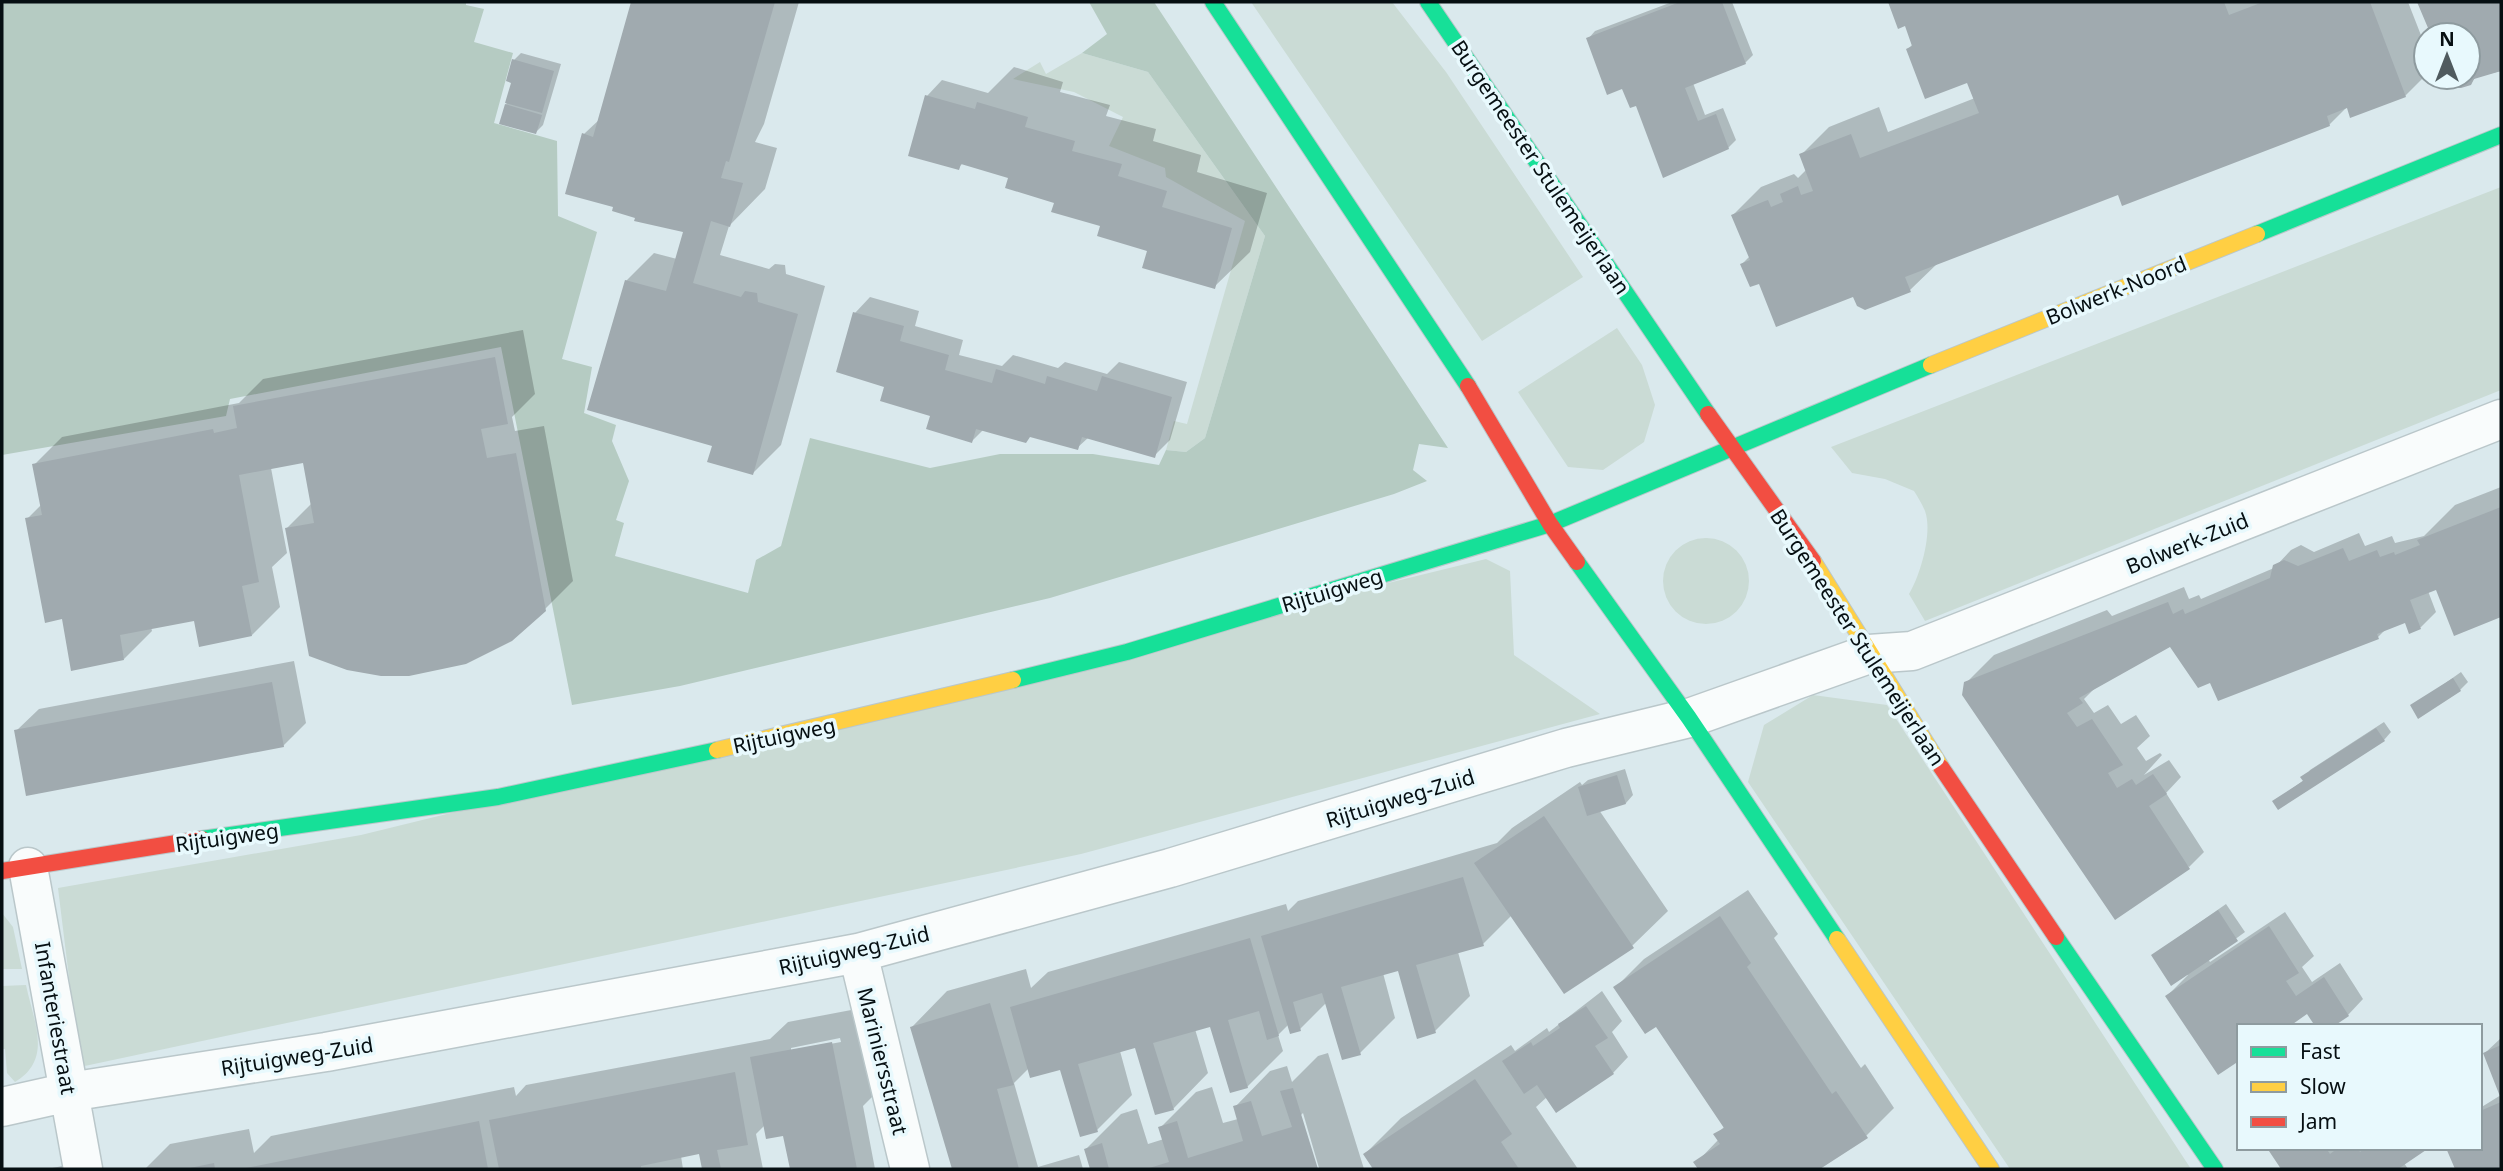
<svg xmlns="http://www.w3.org/2000/svg" width="2503" height="1171" viewBox="0 0 2503 1171" font-family="'Noto Sans',sans-serif">
<rect width="100%" height="100%" fill="#dae9ed"/>
<path fill="#cadbd5" d="M1251,2H1392L1446,72L1583,277L1482,341Z
M1082,53L1148,72L1265,236L1205,438L1186,452L1166,450L1174,421L1187,424L1245,221L1166,177L1165,168L1109,146L1123,117L1074,92L1013,79L1040,62L1046,74Z
M2501,187V390L1925,621L1909,594C1920,576 1933,533 1925,511C1922,504 1918,497 1914,491L1885,479L1852,473L1831,447Z
M1617,328L1642,365L1655,405L1644,442L1603,470L1568,467L1518,392Z
M1663 581a43 43 0 1 1 86 0a43 43 0 1 1-86 0Z
M1486,559L1510,571L1514,655L1600,714L1081,854L80,1067L58,888L361,835Z
M1813,695L1887,705L2191,1169H2010L1748,782L1764,725Z
M2,913L13,927L22,969H2Z
M26,985C34,1023 53,1059 15,1082L7,1073L5,1049H2V986Z"/>
<path fill="#b5cbc2" d="M2,2H466V5L484,9L474,42L513,53L494,123L557,141L558,216L597,232L562,359L592,367L584,413L616,425L612,441L629,481L616,520L624,523L615,556L748,593L756,560L781,546L810,438L930,468L1000,454H1093L1159,465L1166,450L1186,452L1205,438L1265,236L1148,72L1082,53L1107,34L1089,2H1154L1448,448L1419,444L1413,470L1427,481L1394,494L1050,598L680,686L572,705L501,347L230,399L226,416L2,455Z"/>
<path fill="#0003" fill-rule="evenodd" d="M633,2H799L764,124L755,142L777,148L765,189L729,226L720,255L769,269L775,264L785,265L786,274L825,286L781,445L753,473L714,444L626,281L654,253L677,259L685,232L615,206L584,134L601,118Z
M1672,2H1732L1753,55L1745,63L1693,83L1705,115L1723,108L1736,140L1728,148L1637,104L1588,39L1595,31Z
M1890,2H2408L2426,48V75L2405,96L2348,106L2329,125L2119,192L1939,262L1910,290L1854,294L1760,282L1742,264L1750,256L1733,215L1761,187L1794,174L1798,178L1807,169L1801,155L1829,127L1879,107L1888,132L1975,98L1969,80L1908,49L1913,44L1906,24L1899,27Z
M2419,2H2501V71L2476,77L2470,84L2449,77H2468V35H2432Z
M521,53L561,64L543,125L536,132L506,105L514,81V60Z
M1014,67L1063,82L1060,92L1110,105L1106,116L1156,129L1153,141L1201,155L1197,172L1267,193L1250,252L1214,287L1010,176L963,163L958,168L927,96L942,80L988,93Z
M870,297L919,311L915,326L963,340L959,355L1002,366L1013,355L1058,368L1065,362L1107,374L1119,362L1187,382L1170,440L1154,456L1089,437L1077,448L1031,435L984,429L972,441L886,386L855,313Z
M523,330L535,394L512,417L515,431L544,426L573,581L525,629L287,528L312,503L304,461L271,468L287,553L272,567L280,607L252,635L196,619L151,627L152,631L124,659L63,617L27,519L42,504L34,465L62,437L239,403L263,379Z
M2501,487V616L2455,634L2437,587L2428,591L2436,612L2421,627L2410,632L2406,620L2387,628L2378,637L2211,681L2171,644L2097,686L2084,699L2094,713L2108,705L2121,724L2136,715L2150,736L2137,748L2146,761L2160,753L2162,755L2144,775L2169,760L2181,777L2166,793L2204,852L2189,867L1966,683L1994,655L2107,610L2112,616L2184,587L2189,599L2199,595L2201,599L2274,568L2291,550L2301,545L2314,552L2359,533L2365,546L2392,536L2395,543L2424,536L2455,505Z
M294,661L306,723L283,746L16,731L39,709Z
M2461,672L2468,682L2460,690L2413,706Z
M2384,722L2391,732L2384,740L2275,801L2304,780L2310,770Z
M1625,769L1633,795L1626,803L1599,810L1668,911L1632,946L1512,915L1483,944L1458,952L1470,996L1435,1031L1399,969L1383,973L1395,1018L1360,1053L1327,1002L1300,1029L1289,1024L1278,1035L1283,1051L1247,1087L1211,1024L1195,1029L1208,1073L1173,1109L1136,1046L1120,1051L1132,1095L1097,1130L1061,1068H1029L1014,1083L1038,1167L1079,1155L1083,1169H953L912,1027L947,991L1026,969L1031,988L1048,972L1286,904L1288,911L1298,901L1497,843L1512,828L1580,782L1582,785L1588,780Z
M1748,890L1778,934L1774,938L1861,1068L1865,1064L1894,1108L1866,1136L1817,1169H1700L1696,1163L1719,1139L1716,1135L1725,1126L1657,1024L1616,987L1644,959Z
M2226,904L2245,932L2208,959L2210,962L2285,912L2314,956L2302,967L2312,982L2340,963L2363,999L2348,1015L2167,996L2188,975L2153,955Z
M1602,991L1622,1021L1612,1032L1628,1057L1613,1073L1547,1097L1536,1107L1578,1169H1375L1365,1154L1401,1118L1511,1045L1515,1051L1547,1028L1549,1032Z
M867,1007L883,1086L863,1106L875,1169H792L785,1137L765,1125L756,1134L763,1169H704L700,1152L681,1156L683,1169H145L170,1144L249,1129L254,1153L271,1136L514,1087L516,1096L526,1085L770,1039L788,1022ZM840,1038L841,1042L791,1051V1048Z
M2501,1038V1094L2485,1053Z
M1328,1053L1364,1169H1092L1086,1149L1121,1114L1137,1109L1148,1144L1164,1139L1160,1128L1196,1092L1212,1087L1223,1123L1238,1119L1235,1107L1270,1071L1287,1066L1292,1082L1318,1056ZM1303,1113L1319,1168L1316,1169L1300,1116Z
M2501,1095V1169H2457L2448,1148H2480V1108Z
M2269,1148H2425L2404,1163L2408,1169H2283Z
M89,1161L91,1169H47Z"/>
<path fill="#a0aaaf" d="M631,2H775L729,162L726,161L721,178L743,183L730,227L711,221L693,283L741,297L745,291L757,293L758,302L798,314L753,475L707,462L712,446L587,410L625,280L666,291L683,232L634,221L635,218L612,211L613,207L565,194L582,133L593,137Z
M1680,2H1722L1746,64L1685,88L1698,121L1716,114L1729,149L1663,178L1636,106L1630,108L1622,89L1607,95L1586,38Z
M1888,2H2224L2229,15L2263,2H2370L2406,97L2350,118L2347,108L2327,116L2330,126L2122,206L2118,195L1905,277L1911,292L1865,310L1857,306L1853,297L1776,327L1759,284L1750,287L1740,264L1750,260L1731,215L1765,201L1768,200L1771,207L1783,202L1780,194L1798,186L1801,195L1813,191L1799,154L1851,134L1860,158L1979,113L1967,83L1925,99L1906,49L1912,46L1905,26L1898,29Z
M2417,2H2501V71L2474,79L2471,85L2461,88H2451L2447,77H2468V35H2431Z
M512,59L554,71L542,113L505,103L511,83L506,81Z
M925,95L975,109L977,102L1028,117L1025,127L1075,141L1072,151L1122,164L1118,176L1167,191L1162,207L1232,228L1215,289L1142,268L1147,251L1097,236L1100,226L1051,212L1054,203L1005,188L1008,178L961,164L959,170L908,156Z
M505,104L542,115L536,134L499,124Z
M853,312L904,326L900,341L949,355L945,370L992,383L996,369L1045,384L1047,376L1097,391L1102,376L1172,397L1155,458L1082,437L1078,450L1030,437L1026,443L976,429L972,443L926,429L930,416L880,401L884,387L836,372Z
M495,357L508,424L481,429L487,458L516,453L546,611L512,641L466,664L409,676H381L347,670L309,656L285,528L314,523L303,463L239,475L259,582L242,586L252,636L199,647L194,621L120,635L124,660L71,671L62,619L45,623L25,518L42,515L32,464L213,429L214,433L237,428L233,406Z
M2501,507V617L2454,636L2436,590L2410,600L2421,629L2409,634L2405,623L2377,634L2379,639L2218,701L2210,683L2198,688L2170,647L2079,698L2083,703L2067,713L2077,727L2092,719L2123,765L2108,773L2117,788L2132,779L2136,785L2153,774L2167,794L2149,806L2190,869L2115,920L1962,695L1964,682L2168,602L2173,614L2183,609L2185,614L2270,578L2273,565L2284,560L2298,566L2343,548L2349,561L2377,550L2380,557L2394,552L2395,555L2420,545L2417,540Z
M2453,678L2461,691L2418,719L2410,705Z
M272,682L284,747L26,796L14,730Z
M2376,728L2385,741L2278,810L2272,801L2303,781L2300,777Z
M1617,775L1626,804L1587,816L1578,787Z
M1544,816L1634,948L1564,994L1474,863Z
M1463,877L1484,946L1416,965L1436,1033L1417,1039L1398,971L1341,987L1361,1055L1342,1060L1322,993L1293,1002L1301,1031L1290,1034L1261,936Z
M2218,910L2238,941L2171,986L2151,955Z
M1720,916L1751,963L1747,967L1832,1094L1836,1091L1868,1138L1820,1169H1698L1693,1162L1720,1144L1713,1134L1724,1128L1656,1027L1645,1034L1613,987Z
M2269,926L2299,973L2286,981L2296,996L2324,977L2349,1016L2334,1026H2315L2307,1014L2290,1026H2239V1061L2218,1075L2165,996Z
M1250,938L1279,1036L1267,1040L1259,1011L1228,1020L1248,1088L1230,1093L1210,1027L1153,1043L1174,1110L1155,1115L1135,1048L1078,1064L1098,1132L1080,1137L1060,1070L1030,1078L1010,1007Z
M990,1003L1014,1085L997,1089L1019,1169H952L910,1027Z
M1586,1006L1608,1038L1595,1046L1614,1074L1556,1113L1537,1085L1524,1094L1502,1061L1531,1042L1533,1046L1560,1028L1558,1024Z
M832,1042L857,1169H790L783,1136L766,1139L750,1057Z
M2501,1045V1099L2483,1053Z
M735,1072L748,1145L717,1150L721,1169H702L699,1154L641,1166V1169H499L489,1120Z
M1475,1079L1512,1134L1501,1142L1519,1169H1373L1363,1154Z
M1293,1088L1318,1169H1146L1169,1162L1158,1127L1177,1121L1188,1158L1243,1141L1233,1106L1251,1101L1262,1136L1292,1127L1280,1091Z
M2501,1102V1169H2455L2446,1148H2480V1111Z
M479,1121L488,1169H247L246,1168Z
M1102,1143L1109,1169H1090L1084,1149Z
M2267,1148H2326L2330,1154L2338,1148H2358L2360,1152L2366,1148H2429L2398,1169H2281Z
M214,1163L215,1169H190V1168Z"/>
<g fill="none" stroke-linecap="round" stroke-linejoin="round">
<defs>
<path id="street" d="M28,867L83,1169
M858,953L910,1169
M2,1107L69,1092L326,1052L858,953L1170,868L1566,748L1689,718L1869,654L1912,651L2501,419"/>
<path id="fast" d="M1213,2L1468,386
M1428,2L1708,414
M2257,234L2501,135
M1577,562L1689,718L1837,939
M1013,680L1127,652L1550,524L1931,365
M202,839L498,797L717,750
M2056,937L2215,1169"/>
<path id="slow" d="M1931,365L2257,234
M1813,561L1941,767
M717,750L1013,680
M1837,939L1991,1169"/>
<path id="jam" d="M1468,386L1550,524L1577,562
M1708,414L1813,561
M1941,767L2056,937
M2,871L202,839"/>
</defs>
<use href="#street" stroke="#bac7ca" stroke-width="41"/>
<use href="#fast" stroke="#bac7ca" stroke-width="18"/>
<use href="#slow" stroke="#bac7ca" stroke-width="18"/>
<use href="#jam" stroke="#bac7ca" stroke-width="18"/>
<use href="#street" stroke="#f9fcfc" stroke-width="38"/>
<use href="#fast" stroke="#16e098" stroke-width="16"/>
<use href="#slow" stroke="#ffcf43" stroke-width="16"/>
<use href="#jam" stroke="#f24e42" stroke-width="16"/>
</g>
<g text-anchor="middle" dominant-baseline="central" stroke-width="7" stroke-linejoin="round" paint-order="stroke">
<g font-size="21" fill="#060f12" stroke="#e8f9fd">
<text transform="translate(1541 167) rotate(56)">Burgemeester Stulemeijerlaan</text>
<text transform="translate(2116 290) rotate(-22)">Bolwerk-Noord</text>
<text transform="translate(2187 543) rotate(-22)">Bolwerk-Zuid</text>
<text transform="translate(1332 590) rotate(-17)">Rijtuigweg</text>
<text transform="translate(1858 637) rotate(57)">Burgemeester Stulemeijerlaan</text>
<text transform="translate(784 735) rotate(-12)">Rijtuigweg</text>
<text transform="translate(1400 798) rotate(-17)">Rijtuigweg-Zuid</text>
<text transform="translate(227 837) rotate(-8)">Rijtuigweg</text>
<text transform="translate(854 950) rotate(-13)">Rijtuigweg-Zuid</text>
<text transform="translate(56 1018) rotate(80)">Infanteriestraat</text>
<text transform="translate(297 1056) rotate(-9)">Rijtuigweg-Zuid</text>
<text transform="translate(883 1061) rotate(76)">Mariniersstraat</text>
</g>
</g>
<rect width="2503" height="1171" fill="none" stroke="#060f12" stroke-width="7"/>
<rect x="2237" y="1024" width="245" height="126" fill="#e8f9fd" stroke="#8e9b9f" stroke-width="2"/>
<rect x="2251" y="1047" width="35" height="10" fill="#16e098" stroke="#8e9b9f" stroke-width="2"/>
<text x="2300" y="1059" font-size="21" fill="#060f12">Fast</text>
<rect x="2251" y="1082" width="35" height="10" fill="#ffcf43" stroke="#8e9b9f" stroke-width="2"/>
<text x="2300" y="1094" font-size="21" fill="#060f12">Slow</text>
<rect x="2251" y="1117" width="35" height="10" fill="#f24e42" stroke="#8e9b9f" stroke-width="2"/>
<text x="2300" y="1129" font-size="21" fill="#060f12">Jam</text>
<g transform="translate(2447 56)"><circle r="33" fill="#e8f9fd" stroke="#8e9b9f" stroke-width="2"/>
<path d="M0-5L12 26L0 18L-12 26Z" fill="#505b5f"/>
<text y="-10" font-size="19" font-weight="bold" text-anchor="middle" fill="#060f12">N</text>
</g>
</svg>
